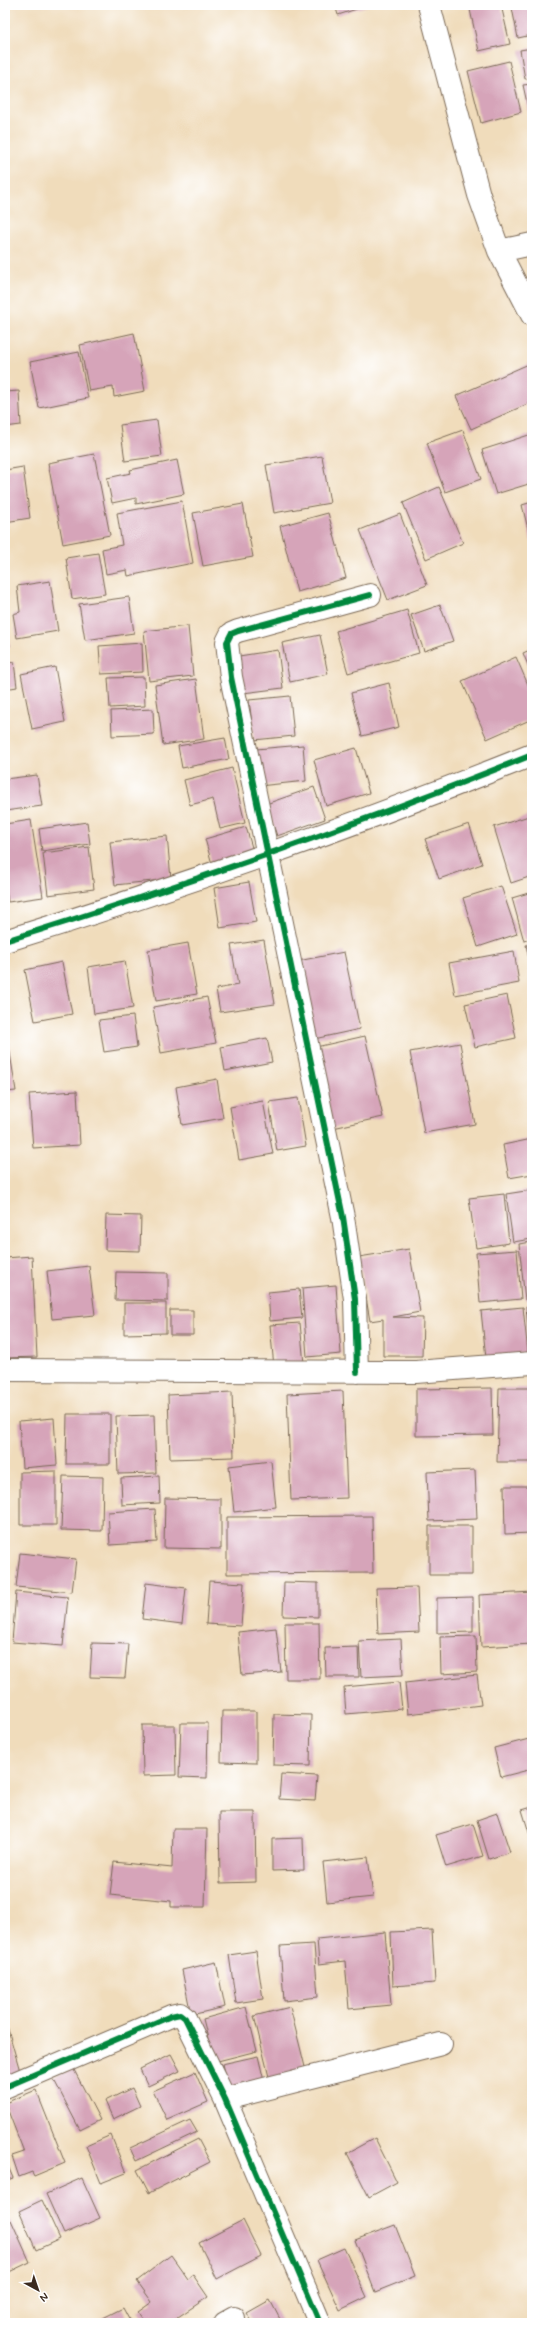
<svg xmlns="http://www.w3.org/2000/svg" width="537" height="2328" viewBox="0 0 537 2328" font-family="Mynerve,sans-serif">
<rect width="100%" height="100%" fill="#fff"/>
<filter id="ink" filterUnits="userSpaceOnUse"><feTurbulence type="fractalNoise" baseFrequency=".025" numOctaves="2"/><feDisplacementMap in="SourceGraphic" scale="8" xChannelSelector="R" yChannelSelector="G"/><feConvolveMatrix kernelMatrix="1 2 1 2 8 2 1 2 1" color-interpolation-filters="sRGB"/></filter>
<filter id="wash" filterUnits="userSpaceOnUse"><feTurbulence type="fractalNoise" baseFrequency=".012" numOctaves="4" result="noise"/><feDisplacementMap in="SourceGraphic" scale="16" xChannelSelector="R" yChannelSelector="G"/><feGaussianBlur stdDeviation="0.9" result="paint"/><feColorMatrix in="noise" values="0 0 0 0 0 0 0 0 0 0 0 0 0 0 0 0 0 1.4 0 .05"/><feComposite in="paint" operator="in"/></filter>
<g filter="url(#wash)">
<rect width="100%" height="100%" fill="#f0dcbb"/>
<g id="blocks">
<path fill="#d6a4b9" d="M335,5H369L338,15Z
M469,5H501L510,44L479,51Z
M532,5V35L518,38L512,8Z
M532,48V78L525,79L520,50Z
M509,61L521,112L481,123L468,71Z
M532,84V111L529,112L523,85Z
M134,333L145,391L114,397L113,387L89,391L80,345Z
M79,352L88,398L39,408L30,362Z
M531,363L532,402L471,429L456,396Z
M19,391L21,425L5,427V392Z
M157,420L162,456L125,461L120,425Z
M463,430L481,479L445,492L427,443Z
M532,434V483L496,494L482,450Z
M94,454L110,535L63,544L48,463Z
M322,456L330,503L274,513L266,465Z
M177,460L184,494L136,504V498L112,503L107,478L131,473L130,470Z
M23,467L30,518L5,522V470Z
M439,487L463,543L426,559L403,503Z
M182,501L193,563L128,576L127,570L106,574L102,549L122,545L117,513Z
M532,502V541H531L522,505Z
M243,504L253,557L203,566L193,513Z
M328,513L346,578L297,592L280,526Z
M400,514L427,585L388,600L360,530Z
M98,553L105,594L72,599L66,558Z
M50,581L58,631L17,638L13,614L20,612L17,586Z
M129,597L134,633L85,640L79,604Z
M440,605L453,641L424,651L411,615Z
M407,610L419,653L348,673L336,631Z
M5,626L10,646L5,647Z
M188,626L193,676L149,681L144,631Z
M320,635L328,674L290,682L282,643Z
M142,643L143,672L101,674L99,646Z
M532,649V675L523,653Z
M278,650L283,688L243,693L239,656Z
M516,657L532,694V719L487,739L462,681Z
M14,662L17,687L5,689V663Z
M55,667L65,722L32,729L21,674Z
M144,677L145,706L110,708L108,678Z
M196,679L204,739L163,745L155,685Z
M389,683L399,727L362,736L351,693Z
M5,693L8,717H5Z
M290,696L294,736L254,740L249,700Z
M153,709L154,734L112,736L111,711Z
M225,738L229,759L182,768L178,746Z
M303,745L306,781L259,786L256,749Z
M356,748L369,793L326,806L314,760Z
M232,768L245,823L220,829L213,799L190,805L184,780Z
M37,775L42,806L5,811V779Z
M314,787L325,819L277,836L266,804Z
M532,815V876L511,883L494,827Z
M31,820L43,897L8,902L5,884V824Z
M87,822L90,844L42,851L39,829Z
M469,824L482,864L439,879L425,839Z
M246,827L253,851L212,864L205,839Z
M167,836L171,879L115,885L110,842Z
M89,847L94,889L48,895L43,853Z
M249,882L256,922L220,928L214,888Z
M501,886L517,934L478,947L463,898Z
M532,892V938L524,941L512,898Z
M264,940L275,1004L220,1012L216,989L238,985L231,945Z
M188,943L197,994L156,1001L148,950Z
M532,944V968H531L526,945Z
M514,951L519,983L455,995L449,963Z
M344,952L360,1029L314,1039L298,961Z
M125,961L133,1008L94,1014L88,967Z
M62,962L72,1014L35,1021L25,970Z
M507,995L516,1038L475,1047L465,1004Z
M207,997L216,1043L161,1053L153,1007Z
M133,1016L137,1047L104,1052L99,1020Z
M5,1022L16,1091L5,1092Z
M365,1036L383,1117L333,1128L316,1047Z
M267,1038L272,1062L225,1071L221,1047Z
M460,1043L475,1124L424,1133L410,1052Z
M217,1079L223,1118L182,1125L176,1087Z
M77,1091L80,1145L33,1148L29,1094Z
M298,1098L306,1146L277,1151L269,1102Z
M263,1101L273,1154L239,1160L230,1107Z
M532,1139V1174L509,1178L503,1145Z
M532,1190V1239L513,1242L506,1194Z
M504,1194L509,1243L476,1248L469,1198Z
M106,1215L141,1216L140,1251L105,1250Z
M532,1242V1300H525L519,1244Z
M409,1249L420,1312L393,1317L423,1318L422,1356H383V1319L370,1321L359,1257Z
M517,1250L521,1299L480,1303L476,1253Z
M32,1256L37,1357L5,1358V1258Z
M89,1266L95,1315L52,1319L47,1271Z
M116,1272L168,1273V1301L115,1300Z
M336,1285L341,1354L307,1357L302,1288Z
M299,1289L302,1318L270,1321L268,1292Z
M124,1303H166V1333L124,1334Z
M532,1305V1343H529L526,1306Z
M523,1307L528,1353L486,1358L481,1311Z
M170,1310H193V1335H170Z
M300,1323L304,1364L274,1367L270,1325Z
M492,1388L493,1435L416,1436V1389Z
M499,1388H532V1462H497Z
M343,1391L347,1498L291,1500L287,1394Z
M232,1392L234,1457L170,1459L168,1395Z
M67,1414H110V1464H66Z
M154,1415L156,1473L118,1474L116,1416Z
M54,1418L57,1465L22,1468L19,1421Z
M271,1461L276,1507L234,1512L229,1466Z
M475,1470L477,1519L429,1521L427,1472Z
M56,1471V1525H20V1472Z
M63,1476L103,1477L102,1531L61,1530Z
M159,1476L160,1503L122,1505L121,1478Z
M504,1486H532V1533L505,1534Z
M165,1498L221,1499V1549L164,1548Z
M155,1509L157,1542L110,1545L108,1512Z
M372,1516L373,1573L227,1574V1517Z
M429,1526H472V1575H429Z
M20,1553L76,1559L72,1592L16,1587Z
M209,1581L244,1583L241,1626L206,1624Z
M284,1582L318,1583V1617L283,1616Z
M146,1583L186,1588L182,1624L142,1619Z
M417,1587L419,1632L378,1634L376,1588Z
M16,1592L68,1597L63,1646L12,1642Z
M532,1592V1644L481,1647L479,1595Z
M473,1597V1632L437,1633V1598Z
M285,1623H319L320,1679H286Z
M276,1628L281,1672L242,1675L238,1632Z
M476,1636L477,1672L441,1674L440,1637Z
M401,1639L403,1675L361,1677L359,1641Z
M92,1643L128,1644L125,1678L90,1677Z
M358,1647L359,1677H326L325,1648Z
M477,1675L481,1705L408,1714L405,1683Z
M399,1682L402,1709L346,1714L344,1687Z
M222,1711H256V1763L221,1762Z
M274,1714L311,1715L310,1766L273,1765Z
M181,1723H208L207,1778L179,1777Z
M142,1725H175L176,1775L143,1776Z
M529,1739L532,1750V1769L501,1777L494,1748Z
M281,1774L317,1776L315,1801L279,1799Z
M532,1807V1842L522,1810Z
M219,1812H255L256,1882L220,1883Z
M497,1813L510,1852L489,1859L477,1820Z
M473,1824L483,1856L446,1867L436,1835Z
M173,1829H207L205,1907H171V1901L110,1895L114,1862L172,1868Z
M303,1838L304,1870L272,1871V1839Z
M368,1857L373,1897L327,1902L323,1862Z
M432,1930L435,1983L393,1986L391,1932Z
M385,1932L391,2005L349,2009L345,1961L319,1964L317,1939Z
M314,1944L318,1997L284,2001L280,1946Z
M256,1951L263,1999L236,2003L229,1955Z
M216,1962L225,2007L191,2015L182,1970Z
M246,2007L257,2051L214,2062L203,2019Z
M290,2007L306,2071L270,2081L254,2016Z
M5,2019L22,2078L5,2083Z
M171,2054L180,2071L148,2086L140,2069Z
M258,2056L264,2081L228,2089L222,2064Z
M73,2068L100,2120L80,2130L53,2078Z
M195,2072L208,2102L167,2120L153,2091Z
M132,2088L140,2106L113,2119L105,2101Z
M36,2090L65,2163L34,2176L32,2172L19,2177L12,2156L24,2152L5,2103Z
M190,2120L197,2132L136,2161L130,2148Z
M111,2135L126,2173L101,2183L86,2146Z
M375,2138L397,2182L369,2197L347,2153Z
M198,2139L210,2162L149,2193L137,2170Z
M5,2159L13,2178L5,2181Z
M82,2178L100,2218L64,2234L46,2194Z
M42,2200L60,2239L36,2250L19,2211Z
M11,2220L30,2262L5,2274V2222Z
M243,2220L261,2256L217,2279L199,2243Z
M395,2225L415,2276L375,2292L355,2240Z
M344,2248L367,2297L340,2310L317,2260Z
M171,2255L188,2279L193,2275L208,2297L169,2323H145L138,2312L152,2302L137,2281Z
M270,2300L282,2323H253L247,2313Z
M123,2308L131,2323H93Z"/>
</g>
</g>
<g filter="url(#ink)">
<use href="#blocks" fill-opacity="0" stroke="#7a6855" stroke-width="1"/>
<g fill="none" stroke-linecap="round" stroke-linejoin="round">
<defs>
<path id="minor" d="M429,5L479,195L499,251L532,315
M499,251L532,244
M5,941C183,886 359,824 532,755
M5,1370L416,1372L532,1363
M357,1372L355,1299L343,1217L231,677L227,642L231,634L238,631L370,595
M5,2087L171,2016L180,2014L185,2018L225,2099L319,2321
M225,2099L441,2044
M225,2323L234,2318"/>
</defs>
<use href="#minor" stroke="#7a6855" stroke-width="24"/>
<use href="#minor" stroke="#fff" stroke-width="22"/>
<defs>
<path id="cycleway" d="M5,941C183,886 359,824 532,755
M357,1372L355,1299L343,1217L231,677L227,642L231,634L238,631L370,595
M5,2087L171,2016L180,2014L185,2018L225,2099L319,2321"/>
</defs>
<use href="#cycleway" stroke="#fff" stroke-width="8"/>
<use href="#cycleway" stroke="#00873e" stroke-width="6"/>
</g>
</g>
<rect width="537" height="2328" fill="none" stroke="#fff" stroke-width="20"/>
<g transform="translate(38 2290) rotate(140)" stroke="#ffffff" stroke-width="3" paint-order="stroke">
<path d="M0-3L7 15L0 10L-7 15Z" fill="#3b2a1e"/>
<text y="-6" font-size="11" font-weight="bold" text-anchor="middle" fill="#3b2a1e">N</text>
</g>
</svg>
